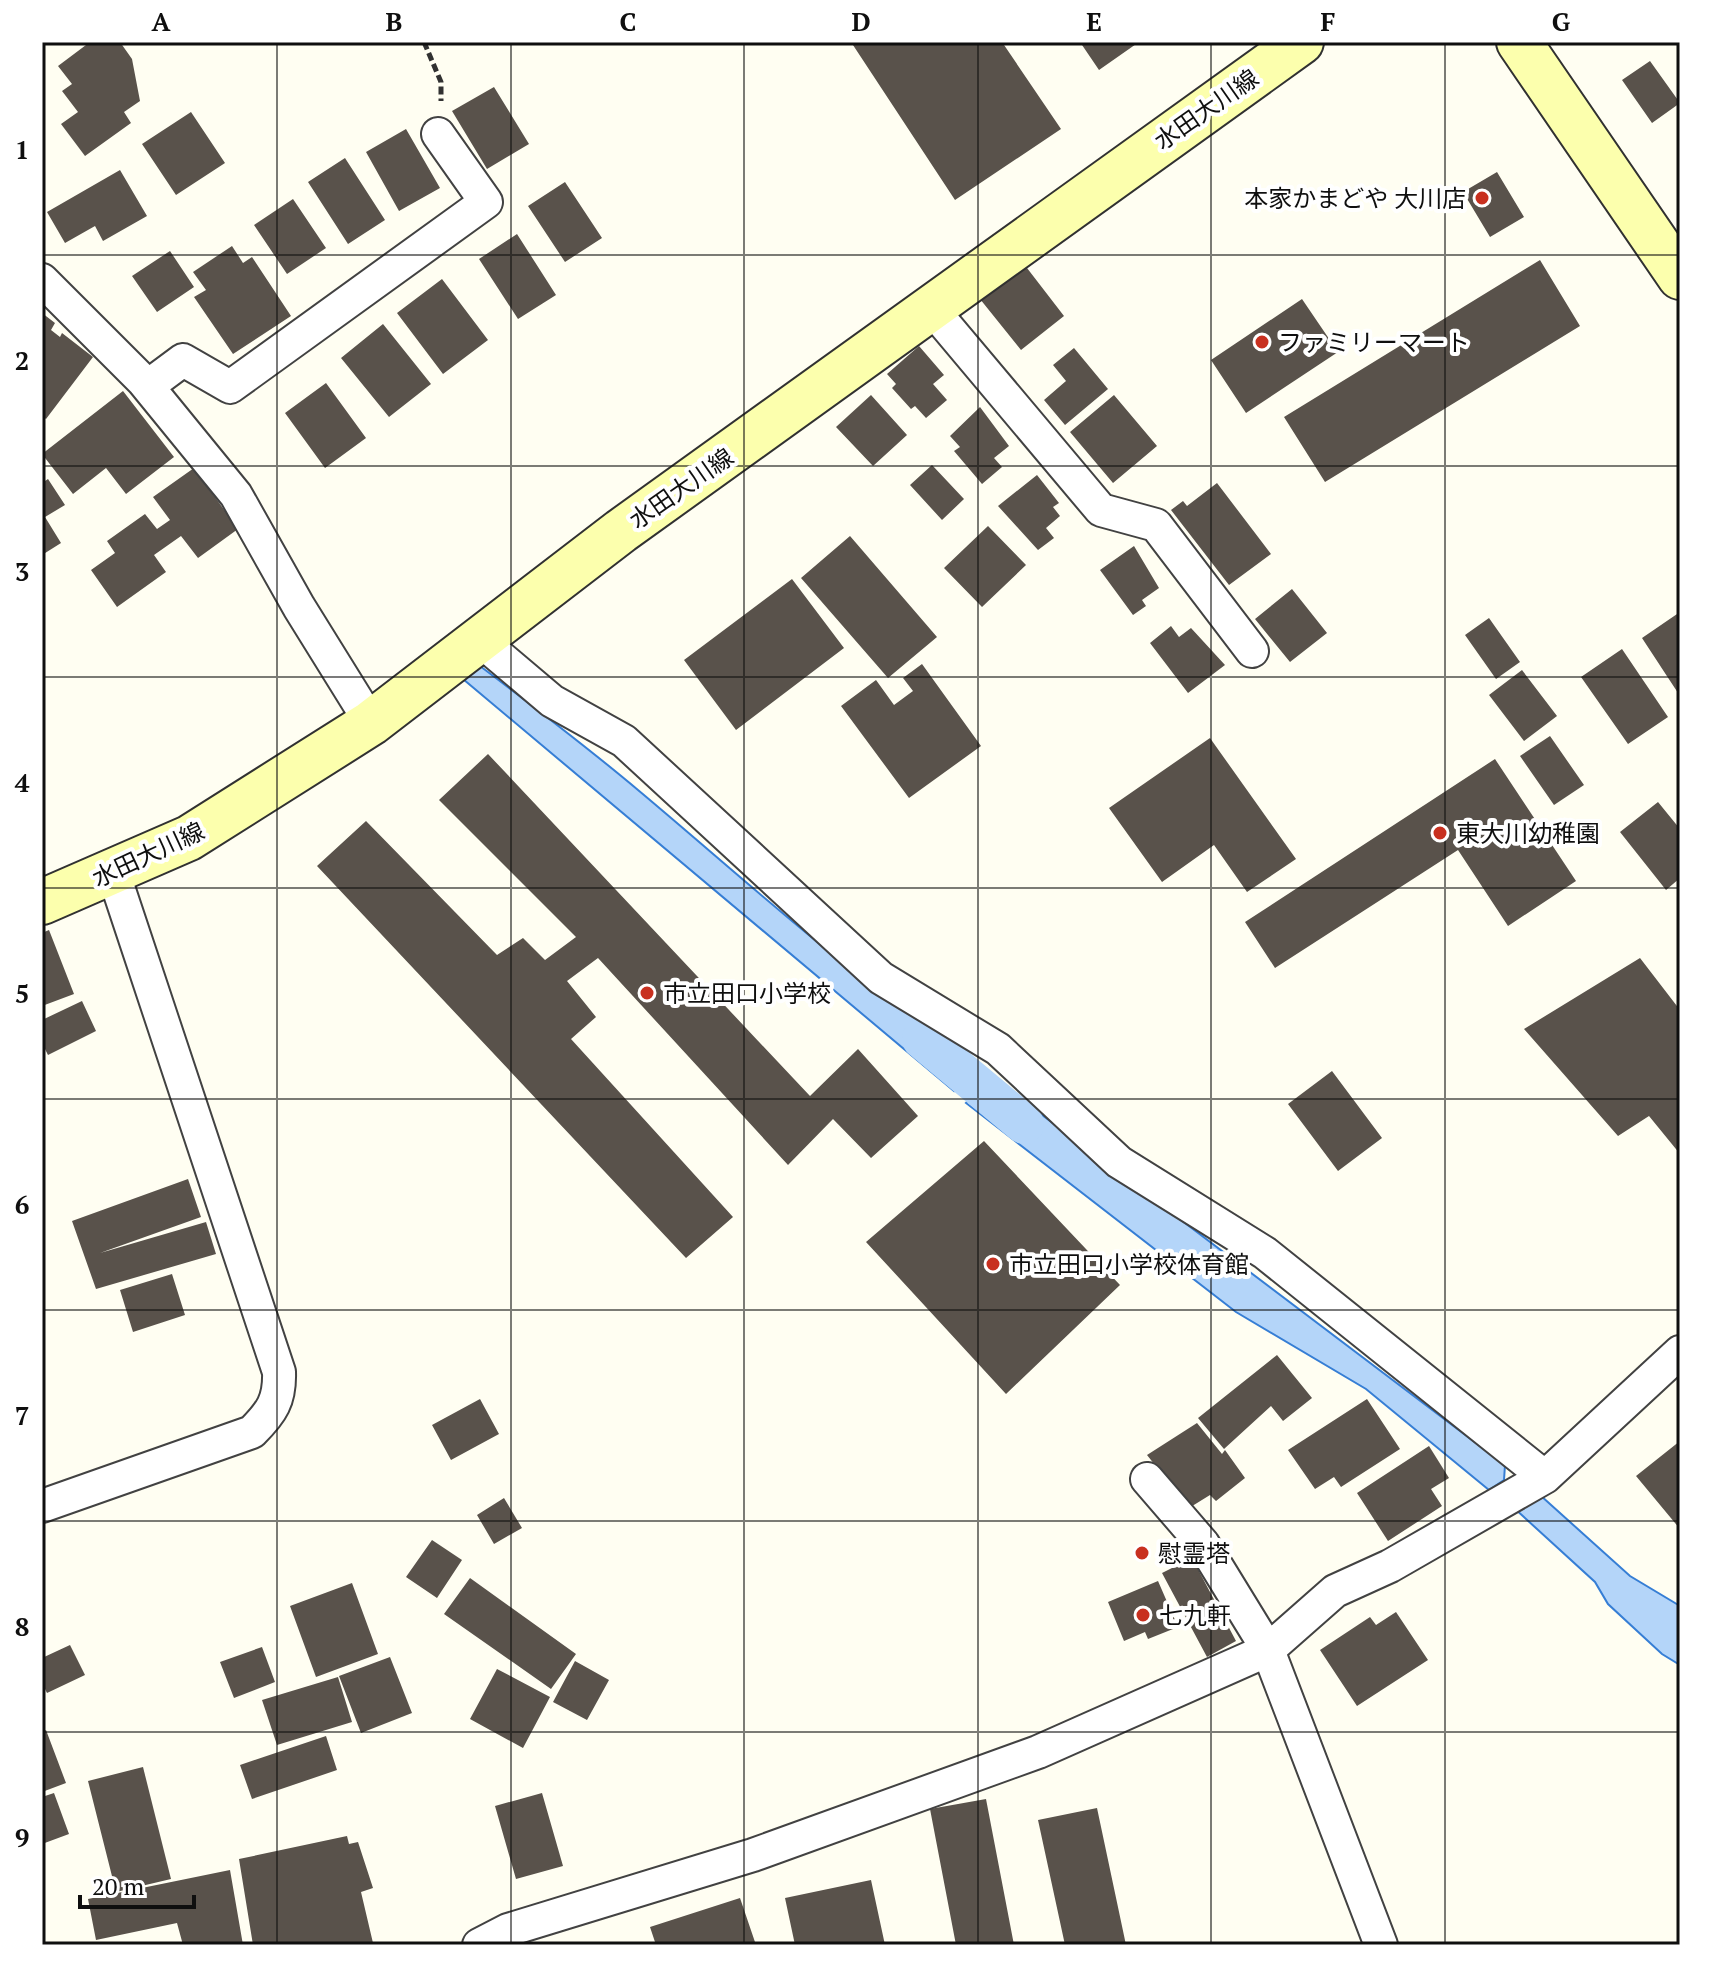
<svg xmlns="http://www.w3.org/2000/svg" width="1722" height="1987" viewBox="0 0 1722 1987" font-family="'PT Serif','Noto Sans JP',serif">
<rect width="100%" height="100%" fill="#fffef2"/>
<path fill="#b4d5f9" stroke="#367ed5" stroke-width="2" d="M480,666C533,706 587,747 638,790C749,883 854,981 976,1060L954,1091L463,679Z
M992,1077L1505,1465L1504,1480L1489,1490L1366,1389L1236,1312L966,1103Z
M1540,1495L1630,1576L1680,1606V1665L1662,1654L1608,1604L1595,1582L1514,1508Z"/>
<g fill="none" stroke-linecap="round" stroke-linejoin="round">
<path stroke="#b4d5f9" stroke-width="40" d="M922,1039L1024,1124"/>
</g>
<path fill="#59524b" d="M90,42H120L132,59L140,101L124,112L131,123L85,156L61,124L78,112L62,91L72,84L58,66Z
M851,42H1002L1061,129L955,200Z
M1080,42H1139L1099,70Z
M1650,61L1680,103L1652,123L1622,80Z
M494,87L529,144L487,169L452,111Z
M191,112L225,163L176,195L142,144Z
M406,129L440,188L399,211L366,152Z
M345,158L385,220L348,244L308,182Z
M120,170L147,216L103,241L95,226L65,243L47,212Z
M1497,172L1524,217L1490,237L1463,192Z
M565,182L602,238L565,262L528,206Z
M293,199L326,248L287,274L254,225Z
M517,234L556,295L518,319L479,259Z
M232,246L243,263L252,257L291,316L233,354L194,297L206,290L193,272Z
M170,251L194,287L157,312L132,276Z
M1540,260L1580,326L1325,482L1284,417Z
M1019,268H1027L1064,316L1021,350L980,299Z
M442,279L488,340L443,374L397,313Z
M1302,299L1338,352L1246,413L1211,360Z
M42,313L55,323L51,330L60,337L62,333L93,357L46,419L42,416Z
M383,324L431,384L389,417L341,358Z
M919,346L944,375L933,384L947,400L926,418L915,406L911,409L892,388L896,384L887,374Z
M1074,348L1108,389L1065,425L1044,400L1066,381L1053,365Z
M326,383L366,438L325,468L285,413Z
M123,391L174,457L126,494L106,468L73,494L42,454Z
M871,395L907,435L873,466L836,427Z
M1114,395L1157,446L1113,483L1070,432Z
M980,407L1009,446L994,458L1002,467L982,484L954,451L960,447L950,436Z
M932,465L964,499L942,520L910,485Z
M194,468L238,529L198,558L181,536L154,555L166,572L117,607L91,570L115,553L107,541L145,514L157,529L170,520L153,497Z
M1037,475L1059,503L1053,507L1060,516L1046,528L1054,538L1038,550L998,506Z
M48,479L65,505L45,517L61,543L42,555V483Z
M1217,483L1271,554L1229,585L1171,510L1183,501L1187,506Z
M988,526L1026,565L982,607L944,568Z
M850,536L937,637L888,678L801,578Z
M1134,546L1159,588L1142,600L1146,606L1133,615L1100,570Z
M792,579L844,648L736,730L684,660Z
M1292,589L1327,633L1290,662L1255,619Z
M1680,612V696L1642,638Z
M1489,618L1520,662L1496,679L1465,635Z
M1171,626L1179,637L1191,628L1225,665L1188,693L1150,643Z
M1622,649L1668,717L1628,744L1581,677Z
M922,664L981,746L909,798L841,706L876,680L894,705L913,691L903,678Z
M1522,670L1557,716L1524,741L1489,695Z
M1550,736L1584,785L1554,805L1520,756Z
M1210,738L1296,859L1247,892L1214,845L1162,882L1109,808Z
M488,754L810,1096L858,1049L918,1116L871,1158L833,1119L788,1165L598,958L567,981L596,1017L571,1039L733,1217L686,1258L317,866L366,821L497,955L523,938L545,960L576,937L439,800Z
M1495,759L1576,881L1508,926L1458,850L1275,968L1245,922Z
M1658,802L1680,829V878L1666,890L1620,832Z
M49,930L74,994L42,1006V933Z
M1640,958L1680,1010V1154L1649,1116L1618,1136L1524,1029Z
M82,1001L96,1031L48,1055L42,1043V1020Z
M1332,1071L1382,1138L1338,1171L1288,1104Z
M984,1141L1120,1285L1006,1394L866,1242Z
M188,1179L201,1217L100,1253L206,1222L216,1254L96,1289L72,1221Z
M172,1274L185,1315L133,1332L120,1290Z
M1277,1355L1312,1398L1283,1421L1271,1406L1224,1449L1198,1418Z
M480,1399L499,1434L451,1460L432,1425Z
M1367,1399L1400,1449L1341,1487L1334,1477L1315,1489L1288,1450Z
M1197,1423L1222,1454L1225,1450L1245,1478L1216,1501L1210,1495L1189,1508L1147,1455Z
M1680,1441V1529L1636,1476Z
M1429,1446L1449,1478L1431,1489L1442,1506L1388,1541L1357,1493Z
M504,1498L522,1528L494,1544L477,1515Z
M432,1540L462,1560L437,1598L406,1577Z
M1192,1558L1236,1641L1207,1657L1162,1573Z
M470,1578L576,1654L551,1689L444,1614Z
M1158,1581L1178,1627L1148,1639L1145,1632L1124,1641L1108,1602Z
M352,1583L378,1654L316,1677L290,1606Z
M1396,1612L1428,1660L1357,1706L1320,1650L1370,1617L1376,1625Z
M70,1645L85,1675L47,1693L42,1683V1658Z
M262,1647L275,1682L234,1698L220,1662Z
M390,1657L412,1713L361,1733L339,1676Z
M575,1661L609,1680L587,1720L553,1702Z
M497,1669L550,1697L523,1748L470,1719Z
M338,1677L352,1722L277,1745L262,1700Z
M46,1730L66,1783L42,1792V1732Z
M326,1736L337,1770L252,1799L240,1765Z
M143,1767L171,1879L116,1892L88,1781Z
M54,1793L69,1834L42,1844V1797Z
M542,1793L563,1866L516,1879L495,1806Z
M986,1799L1014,1945H956L930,1809Z
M1097,1808L1126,1945H1065L1038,1820Z
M347,1836L349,1844L358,1842L373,1888L361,1892L373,1943L253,1945L239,1859Z
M230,1870L243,1945H183L177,1923L96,1940L88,1899Z
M871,1880L885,1945H795L785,1898Z
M740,1898L756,1945H656L650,1927Z"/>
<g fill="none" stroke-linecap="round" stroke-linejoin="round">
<defs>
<path id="minor" d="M42,280L143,381L236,495L299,607L371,723
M932,309L1101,510L1156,525L1252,651
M148,386L183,360L230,387L486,202L438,134
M481,641L552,701L624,741L881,978L998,1049L1119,1162L1265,1253L1545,1477
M1147,1479L1203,1544L1268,1650L1381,1945
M42,1506L252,1432C272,1412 280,1400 279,1372L113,872
M479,1945L508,1930L753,1855L1038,1752L1268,1650L1335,1591L1390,1566L1545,1477L1680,1352"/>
<path id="secondary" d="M1519,42L1680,277
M42,902L189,838L371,723L621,531L1301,42"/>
</defs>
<use href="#minor" stroke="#424242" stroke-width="36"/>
<use href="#secondary" stroke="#313131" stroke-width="48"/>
<path stroke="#313131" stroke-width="5" stroke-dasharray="8 4" stroke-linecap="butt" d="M424,42L441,82V101"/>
<use href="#minor" stroke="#fff" stroke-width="32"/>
<use href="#secondary" stroke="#fcffad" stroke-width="44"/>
</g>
<path fill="none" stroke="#0f0f0f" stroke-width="2" stroke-opacity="0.55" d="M277,42V1945M511,42V1945M744,42V1945M978,42V1945M1211,42V1945M1445,42V1945M42,255H1680M42,466H1680M42,677H1680M42,888H1680M42,1099H1680M42,1310H1680M42,1521H1680M42,1732H1680"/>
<g fill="#c8301f" stroke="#fff" stroke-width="3">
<circle cx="1482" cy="198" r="8"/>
<circle cx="1262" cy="342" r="8"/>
<circle cx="1440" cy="833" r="8"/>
<circle cx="647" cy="993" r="8"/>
<circle cx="993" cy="1264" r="8"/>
<circle cx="1142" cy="1553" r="8"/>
<circle cx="1143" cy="1615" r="8"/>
</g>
<g text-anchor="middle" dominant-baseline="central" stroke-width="8" stroke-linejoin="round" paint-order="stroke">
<g font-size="24" fill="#0f0f0f" stroke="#fff">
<text transform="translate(1206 109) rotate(-35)">水田大川線</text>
<text transform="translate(681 488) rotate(-35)">水田大川線</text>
<text transform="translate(148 854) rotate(-25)">水田大川線</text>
</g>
<g font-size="24" fill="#0f0f0f" stroke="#fff" text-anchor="start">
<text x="1466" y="198" text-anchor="end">本家かまどや 大川店</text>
<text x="1278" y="342">ファミリーマート</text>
<text x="1456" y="833">東大川幼稚園</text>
<text x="663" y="993">市立田口小学校</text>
<text x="1009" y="1264">市立田口小学校体育館</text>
<text x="1158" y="1553">慰霊塔</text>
<text x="1159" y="1615">七九軒</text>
</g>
</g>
<rect width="1722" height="1987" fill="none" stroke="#ffffff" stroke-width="88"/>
<path d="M80 1895v12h114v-12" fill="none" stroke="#0f0f0f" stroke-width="4"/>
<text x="92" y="1895" font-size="24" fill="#0f0f0f" stroke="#ffffff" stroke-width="6" paint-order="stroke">20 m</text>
<rect x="44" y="44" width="1634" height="1899" fill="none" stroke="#0f0f0f" stroke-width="3"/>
<g font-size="26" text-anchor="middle" font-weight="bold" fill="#0f0f0f">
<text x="161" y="31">A</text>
<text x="394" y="31">B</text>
<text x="628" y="31">C</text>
<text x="861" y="31">D</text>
<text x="1094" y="31">E</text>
<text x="1328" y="31">F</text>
<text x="1561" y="31">G</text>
<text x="22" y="159">1</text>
<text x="22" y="370">2</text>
<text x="22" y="581">3</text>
<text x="22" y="792">4</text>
<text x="22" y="1003">5</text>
<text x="22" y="1214">6</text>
<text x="22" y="1425">7</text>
<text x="22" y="1636">8</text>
<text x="22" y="1847">9</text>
</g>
</svg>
